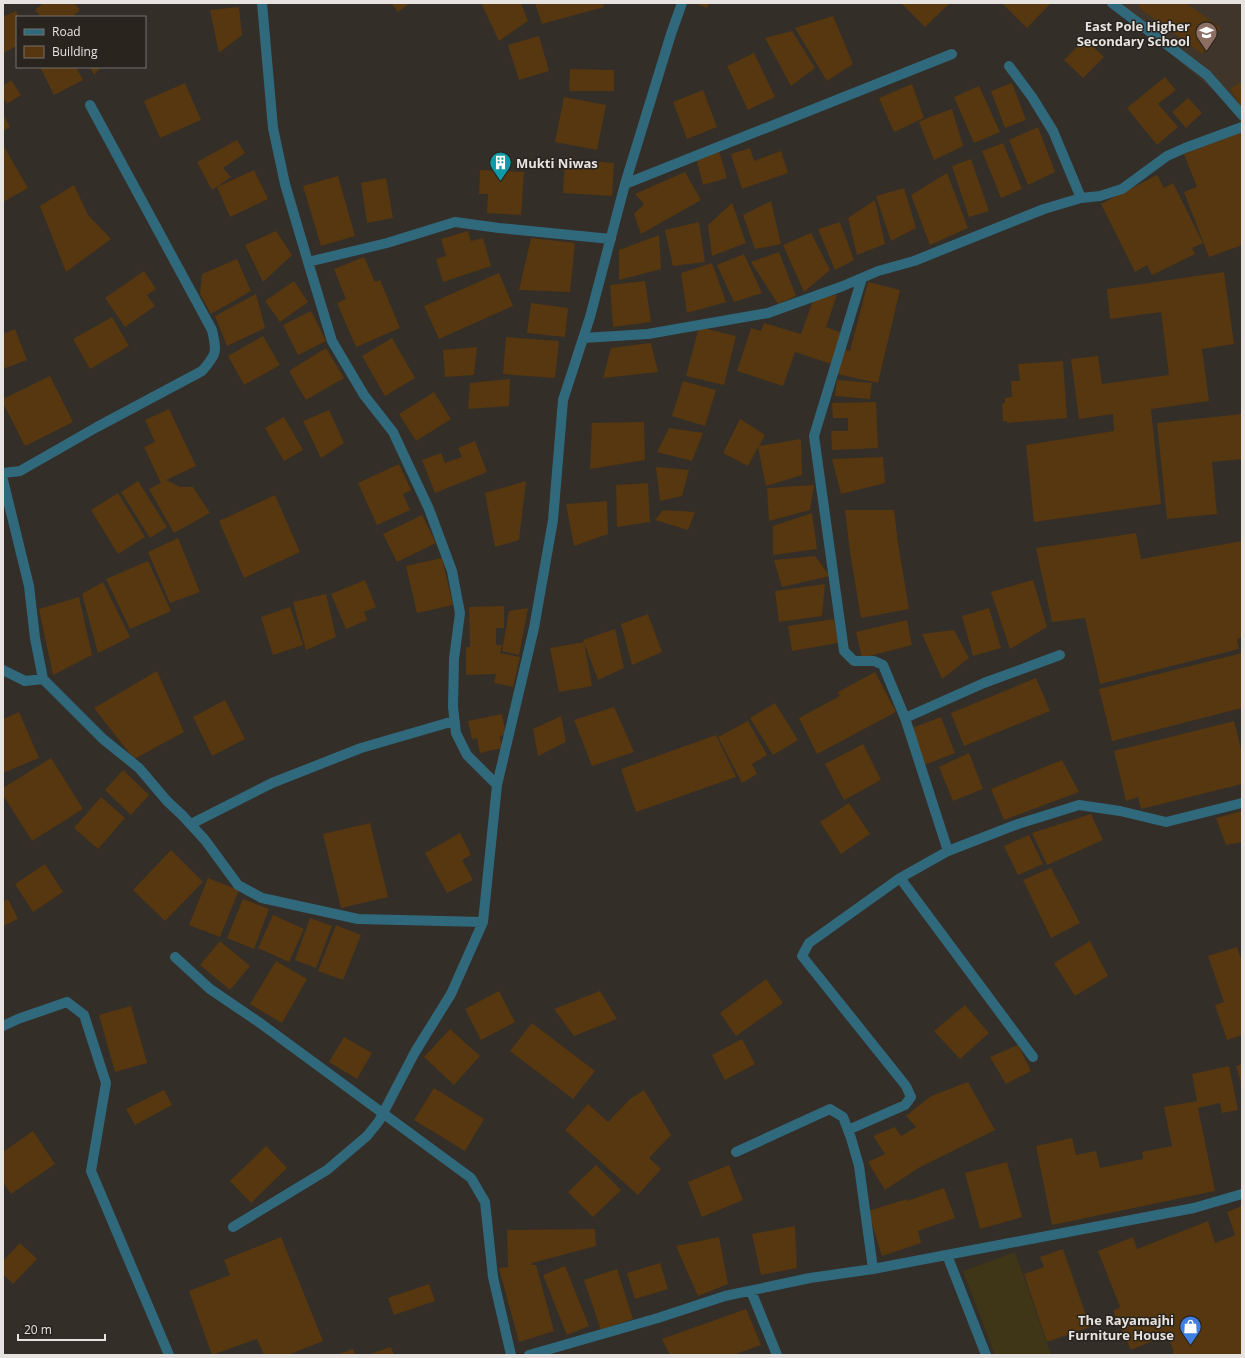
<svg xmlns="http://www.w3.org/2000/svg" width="1245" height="1358" viewBox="0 0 1245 1358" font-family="'Open Sans',sans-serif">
<rect width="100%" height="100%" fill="#332e28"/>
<path fill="#3f352a" d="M1112,3H1242V124L1227,102Z"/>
<path fill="#3e3616" d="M1015,1252L1051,1355H995L963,1271Z"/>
<path fill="#56370f" d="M44,3H74L80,10L72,17H41L35,10Z
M391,3H410L398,12Z
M481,3H521L528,21L499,41Z
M535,3H603L604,7L542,24Z
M694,3H709L707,8Z
M901,3H950L925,27Z
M1004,3H1051L1027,28L1003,4Z
M1141,3H1186L1221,28L1202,54L1138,7Z
M239,7L242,35L219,53L210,10Z
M16,11L19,17H17V46L3,53V17Z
M833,16L853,64L827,81L795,28Z
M792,31L815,68L791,86L765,38Z
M539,36L549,71L519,80L508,45Z
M1085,39L1104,57L1083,78L1064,60Z
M754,53L775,97L748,110L727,66Z
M40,67H76L83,80L54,95Z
M90,67H101L94,75Z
M570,69L614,70V91H569Z
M1165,77L1176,90L1158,104L1178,127L1157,145L1127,108Z
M11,80L21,95L7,104L3,97V86Z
M1242,81V109L1230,89Z
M185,83L201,120L160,138L144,101Z
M1012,83L1026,120L1005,128L991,91Z
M912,84L924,118L894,132L879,98Z
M979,86L1000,132L974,143L954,97Z
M703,90L717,127L687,139L673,102Z
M564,97L606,105L597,150L555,142Z
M1188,98L1202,113L1186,128L1172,112Z
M952,109L963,146L934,160L919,122L930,117Z
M3,114L10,127L3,131Z
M1038,127L1055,172L1028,185L1009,140Z
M1241,132L1242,245L1209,257L1184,192L1197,187L1184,154Z
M237,140L245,153L223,168L231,177L212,190L197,162Z
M1003,143L1022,189L1001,198L982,151Z
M3,145L28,188L3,202Z
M750,148L754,161L781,151L788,173L742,189L731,154Z
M719,151L727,178L703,185L696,157Z
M565,159L614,163L612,196L563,193Z
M971,159L989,211L969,217L952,166Z
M254,170L268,199L230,217L217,187Z
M480,170L524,172L521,215L487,213L488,194H479Z
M685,172L701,200L641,234L634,214L644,204L635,194Z
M947,173L968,228L930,245L911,195Z
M1157,175L1164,188L1173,183L1203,243L1192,248L1195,254L1152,275L1147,265L1135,272L1101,204Z
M338,176L355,236L321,246L303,186Z
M386,178L393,218L367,223L361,183Z
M74,185L88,215L111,239L66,272L40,206Z
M904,188L916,228L891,241L876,196Z
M875,200L885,244L857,255L848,218Z
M771,201L781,244L755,249L743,215Z
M732,203L746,243L712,256L708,225Z
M699,222L705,262L673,266L665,230Z
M840,222L854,260L835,270L818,229Z
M276,231L292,255L263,282L245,245Z
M468,231L471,241L483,238L491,266L443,282L436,259L446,256L441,239Z
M811,233L830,270L804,292L783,245Z
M659,235L661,269L619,280V250Z
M531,238L575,243L570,292L519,290Z
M779,252L796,296L778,304L751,262Z
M744,254L762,293L734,302L717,265Z
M364,257L375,282L380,280L400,328L356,347L337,303L346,299L334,269Z
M237,259L251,291L211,314L200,294L202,274Z
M712,263L726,302L687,313L681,273Z
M144,271L156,289L147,295L155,306L125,327L105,298Z
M1224,272L1234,344L1202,349L1209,401L1151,409L1161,504L1034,522L1026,445L1114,431L1113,414L1079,419L1071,359L1098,356L1102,384L1169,375L1161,312L1110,319L1107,289Z
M499,273L513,306L439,339L424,306Z
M294,281L308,302L280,322L265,301Z
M645,281L651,322L613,327L610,285Z
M868,282L900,290L878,383L837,374L843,350L850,351Z
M256,294L265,328L227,346L215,316Z
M837,295L826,327L842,333L831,364L795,352L783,386L737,371L751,328L761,331L764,323L801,334L814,298Z
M531,303L568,308L565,337L527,333Z
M311,311L326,341L298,355L283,325Z
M112,317L129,346L90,369L73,339Z
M699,327L736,336L724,385L686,376Z
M15,329L27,360L3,369V334Z
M263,336L280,365L244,385L228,356Z
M506,337L559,341L555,378L503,374Z
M392,338L415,378L385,396L362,356Z
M651,343L658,372L603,378L611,348Z
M477,347L474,375L445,377L443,350Z
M326,348L344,378L306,400L289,371Z
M1063,361L1067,418L1007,423V421H1003L1002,404L1005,403V398L1012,397L1011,381H1020L1018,364Z
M50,376L73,422L25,446L3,403V399Z
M510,379L509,406L468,409L470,383Z
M837,380L872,383L870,399L835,396Z
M683,381L716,390L705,426L672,416Z
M434,392L451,419L416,441L399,414Z
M876,402L878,448L832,450L831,431H848V418H833L832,403Z
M169,409L196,466L166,480L180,487H193L210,513L174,533L149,489L161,483L144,447L155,442L145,420Z
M329,410L344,443L321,458L303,421Z
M1242,414V459L1212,462L1217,514L1167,519L1157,423Z
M284,417L303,450L284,461L265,428Z
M740,419L765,435L759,446L801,439L802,475L766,486L758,447L748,466L723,453Z
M644,422L645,460L590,469L592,423Z
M669,428L703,433L692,461L657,452Z
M475,441L487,472L435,493L422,460L441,453L445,463L462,457L458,448Z
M883,457L885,483L841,494L832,459Z
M399,464L411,490L403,494L410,510L377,525L358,483Z
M656,467L689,470L682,496L660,501Z
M138,481L167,527L150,538L121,492Z
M526,481L519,540L495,547L485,493Z
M648,483L650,522L617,527L616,485Z
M814,485L810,510L769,521L767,488Z
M118,493L145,537L118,554L91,510Z
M275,495L300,552L244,578L219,521Z
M607,501L608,534L574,546L566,504Z
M663,510L695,512L688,530L655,520Z
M845,510H894L898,543L909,609L861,618L850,552Z
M812,513L817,549L773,555V526Z
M422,515L436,543L397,562L383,534Z
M1136,533L1141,559L1242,541V638L1237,639L1239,649L1100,684L1085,618L1052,622L1036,548Z
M178,538L200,592L170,603L148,552Z
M815,556L830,576L782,587L774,560Z
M442,558L453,605L417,613L406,566Z
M148,561L171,611L130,629L106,579Z
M365,580L376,607L364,612L367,620L346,629L331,594Z
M1033,580L1047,627L1010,649L991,592Z
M103,582L130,637L98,653L82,594Z
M825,584L822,616L779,622L775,591Z
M326,594L336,637L306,650L293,602Z
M79,597L92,655L53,675L39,609Z
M504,606V628H496V645H502L500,653L520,657L513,687L494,683L496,674L466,675V647H470L469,607Z
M290,607L303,645L273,655L261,617Z
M528,608L519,655L502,651L509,611Z
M989,608L1001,648L973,656L962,616Z
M648,614L662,652L632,665L621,624Z
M834,619L838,643L792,651L788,626Z
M907,620L912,645L862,658L856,632Z
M615,629L624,668L598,680L583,640Z
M954,630L969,658L942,679L922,634Z
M584,642L592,686L559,692L550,648Z
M1242,653V708L1112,741L1099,689Z
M157,671L184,732L134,759L94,708Z
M875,672L896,712L817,754L799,718L840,696L838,692Z
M1036,678L1050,711L964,746L951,713Z
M225,700L245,739L212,756L193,717Z
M775,703L798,740L773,755L750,718Z
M614,707L634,752L592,766L574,720Z
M19,712L39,758L3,773V719Z
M502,714L506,735L500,736L502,748L480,753L477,738L472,739L468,721Z
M561,716L566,742L538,756L533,729Z
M941,717L955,753L924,765L909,729Z
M748,721L767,755L752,764L757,774L742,783L718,737Z
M1234,721L1242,753V784L1141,809L1138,797L1126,801L1114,751Z
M716,735L736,777L636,812L621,769Z
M863,744L881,780L844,800L825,764Z
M969,753L983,789L953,801L939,767Z
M51,758L83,809L32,841L3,795V788Z
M1062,760L1079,792L1004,820L991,789Z
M123,770L149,795L131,815L105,790Z
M101,797L125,818L98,849L74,828Z
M849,803L870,834L841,854L820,822Z
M1242,811V842L1226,845L1216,818Z
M1091,814L1103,840L1047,865L1032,833Z
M370,823L388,897L341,908L323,834Z
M460,833L471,855L462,860L473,880L447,893L425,853Z
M1029,835L1043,864L1018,875L1004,846Z
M171,850L203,882L165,921L133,890Z
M45,864L63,892L33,912L15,884Z
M1051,868L1080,923L1051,938L1023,880Z
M208,878L239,890L220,937L189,925Z
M8,899L18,919L3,926V902Z
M243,899L269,909L254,949L227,938Z
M273,915L304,929L289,962L258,948Z
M310,918L332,926L316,968L295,960Z
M336,925L361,935L343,980L318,971Z
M220,941L250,966L230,990L200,965Z
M1090,941L1108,976L1075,996L1054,963Z
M1237,947L1242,962V1035L1227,1040L1215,1005L1224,1002L1208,956Z
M276,961L307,979L282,1023L250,1004Z
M766,979L783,1003L736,1036L720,1013Z
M499,991L515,1022L481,1040L465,1009Z
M600,991L617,1019L574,1036L554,1009Z
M965,1005L989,1033L960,1059L934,1031Z
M131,1006L147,1063L115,1072L99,1015Z
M532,1023L595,1071L573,1099L510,1051Z
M450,1029L480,1056L454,1085L424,1057Z
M344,1037L372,1053L357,1079L329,1062Z
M742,1039L755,1064L725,1080L712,1055Z
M1018,1045L1031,1071L1006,1084L990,1057Z
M1242,1064V1085L1236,1066Z
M1229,1066L1238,1110L1222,1113L1220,1103L1198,1108L1215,1191L1052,1225L1036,1146L1072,1138L1076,1155L1096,1151L1100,1168L1143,1159L1142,1152L1172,1146L1164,1107L1197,1101L1192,1074Z
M968,1082L995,1130L920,1167L885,1190L868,1162L885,1154L873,1136L895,1127L901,1136L916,1127L906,1116L931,1096Z
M434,1088L484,1119L465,1151L414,1120Z
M164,1090L172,1105L135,1125L126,1109Z
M644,1090L671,1135L649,1158L661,1169L638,1195L565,1130L588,1104L608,1122L630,1099Z
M33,1131L55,1164L11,1194L3,1182V1152Z
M266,1146L287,1168L251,1203L230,1181Z
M1007,1162L1022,1217L980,1229L965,1173Z
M596,1165L621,1190L593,1217L568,1192Z
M729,1165L743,1200L702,1217L688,1182Z
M944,1188L955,1218L918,1231L921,1243L882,1256L868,1211L907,1199V1201Z
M1242,1206V1355H1170L1174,1352L1167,1335L1131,1350L1113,1311L1120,1307L1098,1251L1133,1237L1137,1249L1208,1221L1215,1243L1235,1235L1227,1212Z
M795,1226L797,1268L761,1275L752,1234Z
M595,1229L596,1246L532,1263L531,1265H536L554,1331L519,1342L499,1268L508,1267L507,1230Z
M281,1237L323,1341L288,1355H264L257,1339L212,1355L189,1291L230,1275L224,1260Z
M719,1237L728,1284L698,1296L676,1246Z
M20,1243L37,1259L13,1284L3,1274V1261Z
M1063,1249L1090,1327L1047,1342L1024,1274L1044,1267L1040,1257Z
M660,1263L668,1289L635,1299L627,1273Z
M565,1266L589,1326L567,1335L543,1275Z
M617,1269L633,1319L601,1330L584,1280Z
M429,1284L435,1301L394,1315L388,1298Z
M746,1309L761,1345L733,1355H670L662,1339Z
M391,1347L394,1355H367Z
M353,1349L355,1355H336Z"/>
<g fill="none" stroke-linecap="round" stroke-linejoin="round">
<path stroke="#31697c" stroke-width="10" d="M262,3L273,128L285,184L308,262L332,341L364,395L393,432L429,509L452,571L460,613L454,659L453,707L456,733L467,755L497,785
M1112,3L1207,75L1242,115
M1009,66L1032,97L1053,131L1081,198
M625,184L952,54
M308,262L387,243L455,222L499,228L611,239
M862,278L814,436L844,651L854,661H874L883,665L905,718L948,851
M583,338L648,334L768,313L843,286L878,271L914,261L1044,209L1081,198L1100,196L1122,189L1167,156L1185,148L1242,127
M3,473L20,471L97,427L202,371C217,354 217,352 212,330L90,105
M3,480L29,586L35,638L43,679L103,739L139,768L167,801L182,815L205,840L238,885L262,898L358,919L483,922
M3,670L25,681L43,679
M905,718L984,683L1060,655
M191,824L272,783L361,748L454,721
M175,957L210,989L260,1023L471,1178L485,1202L493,1277L511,1355
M3,1026L18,1019L67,1002L84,1015L106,1083L91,1171L169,1355
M1033,1057L900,878L948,851L1018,824L1079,805L1120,811L1166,822L1242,803
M848,1130L905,1105L911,1097L906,1086L802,956L809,943L900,878
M736,1152L830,1109L843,1117L851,1138L859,1166L873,1269
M233,1227L327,1170L367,1136L379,1121L415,1052L451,994L483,922L497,785L534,628L553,520L563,400L590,317L625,184L671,34L682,3
M947,1255L986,1355
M751,1291L777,1355
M529,1355L658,1318L725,1296L810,1278L873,1269L1194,1208L1242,1194"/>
</g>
<defs>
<symbol id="school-pin" viewBox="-11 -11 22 30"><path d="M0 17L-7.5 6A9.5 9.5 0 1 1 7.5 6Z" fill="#8d6e63" stroke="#29241e"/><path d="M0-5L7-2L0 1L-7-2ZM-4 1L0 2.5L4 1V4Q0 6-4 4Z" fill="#fff"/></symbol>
<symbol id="building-pin" viewBox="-11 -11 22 30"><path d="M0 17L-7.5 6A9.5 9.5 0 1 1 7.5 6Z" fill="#0f9aa8" stroke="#29241e"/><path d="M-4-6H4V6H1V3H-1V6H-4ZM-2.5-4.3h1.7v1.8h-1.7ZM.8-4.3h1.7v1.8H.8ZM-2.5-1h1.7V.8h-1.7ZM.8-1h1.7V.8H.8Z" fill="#fff"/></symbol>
<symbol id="shop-pin" viewBox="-11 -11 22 30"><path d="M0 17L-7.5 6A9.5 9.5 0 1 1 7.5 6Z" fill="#3f7fe0" stroke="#29241e"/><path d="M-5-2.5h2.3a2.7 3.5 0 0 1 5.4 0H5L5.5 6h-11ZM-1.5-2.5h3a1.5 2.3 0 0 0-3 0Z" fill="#fff"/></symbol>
</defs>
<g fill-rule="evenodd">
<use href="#school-pin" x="1194" y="20" width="25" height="34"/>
<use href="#building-pin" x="488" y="150" width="25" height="34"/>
<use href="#shop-pin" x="1178" y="1314" width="25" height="34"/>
</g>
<g text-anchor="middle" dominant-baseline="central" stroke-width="3" stroke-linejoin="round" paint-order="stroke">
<g font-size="13" font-weight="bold" fill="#e7e3e0" stroke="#29241e" text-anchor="end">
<text x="1190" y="26">East Pole Higher<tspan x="1190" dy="15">Secondary School</tspan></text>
<text x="516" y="163" text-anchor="start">Mukti Niwas</text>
<text x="1174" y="1320">The Rayamajhi<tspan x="1174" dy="15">Furniture House</tspan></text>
</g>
</g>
<rect width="1245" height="1358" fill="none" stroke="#e7e3e0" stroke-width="8"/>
<rect x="16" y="16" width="130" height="52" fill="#29241e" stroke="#75706c"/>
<rect x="24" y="29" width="20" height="6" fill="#31697c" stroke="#75706c"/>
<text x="52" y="36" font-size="12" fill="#e7e3e0">Road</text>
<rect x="24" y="46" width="20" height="12" fill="#56370f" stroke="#75706c"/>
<text x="52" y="56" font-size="12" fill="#e7e3e0">Building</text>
<path d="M18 1334v6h87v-6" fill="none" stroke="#e7e3e0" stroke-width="2"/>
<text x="24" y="1334" font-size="12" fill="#e7e3e0" stroke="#29241e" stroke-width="3" paint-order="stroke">20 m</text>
</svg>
